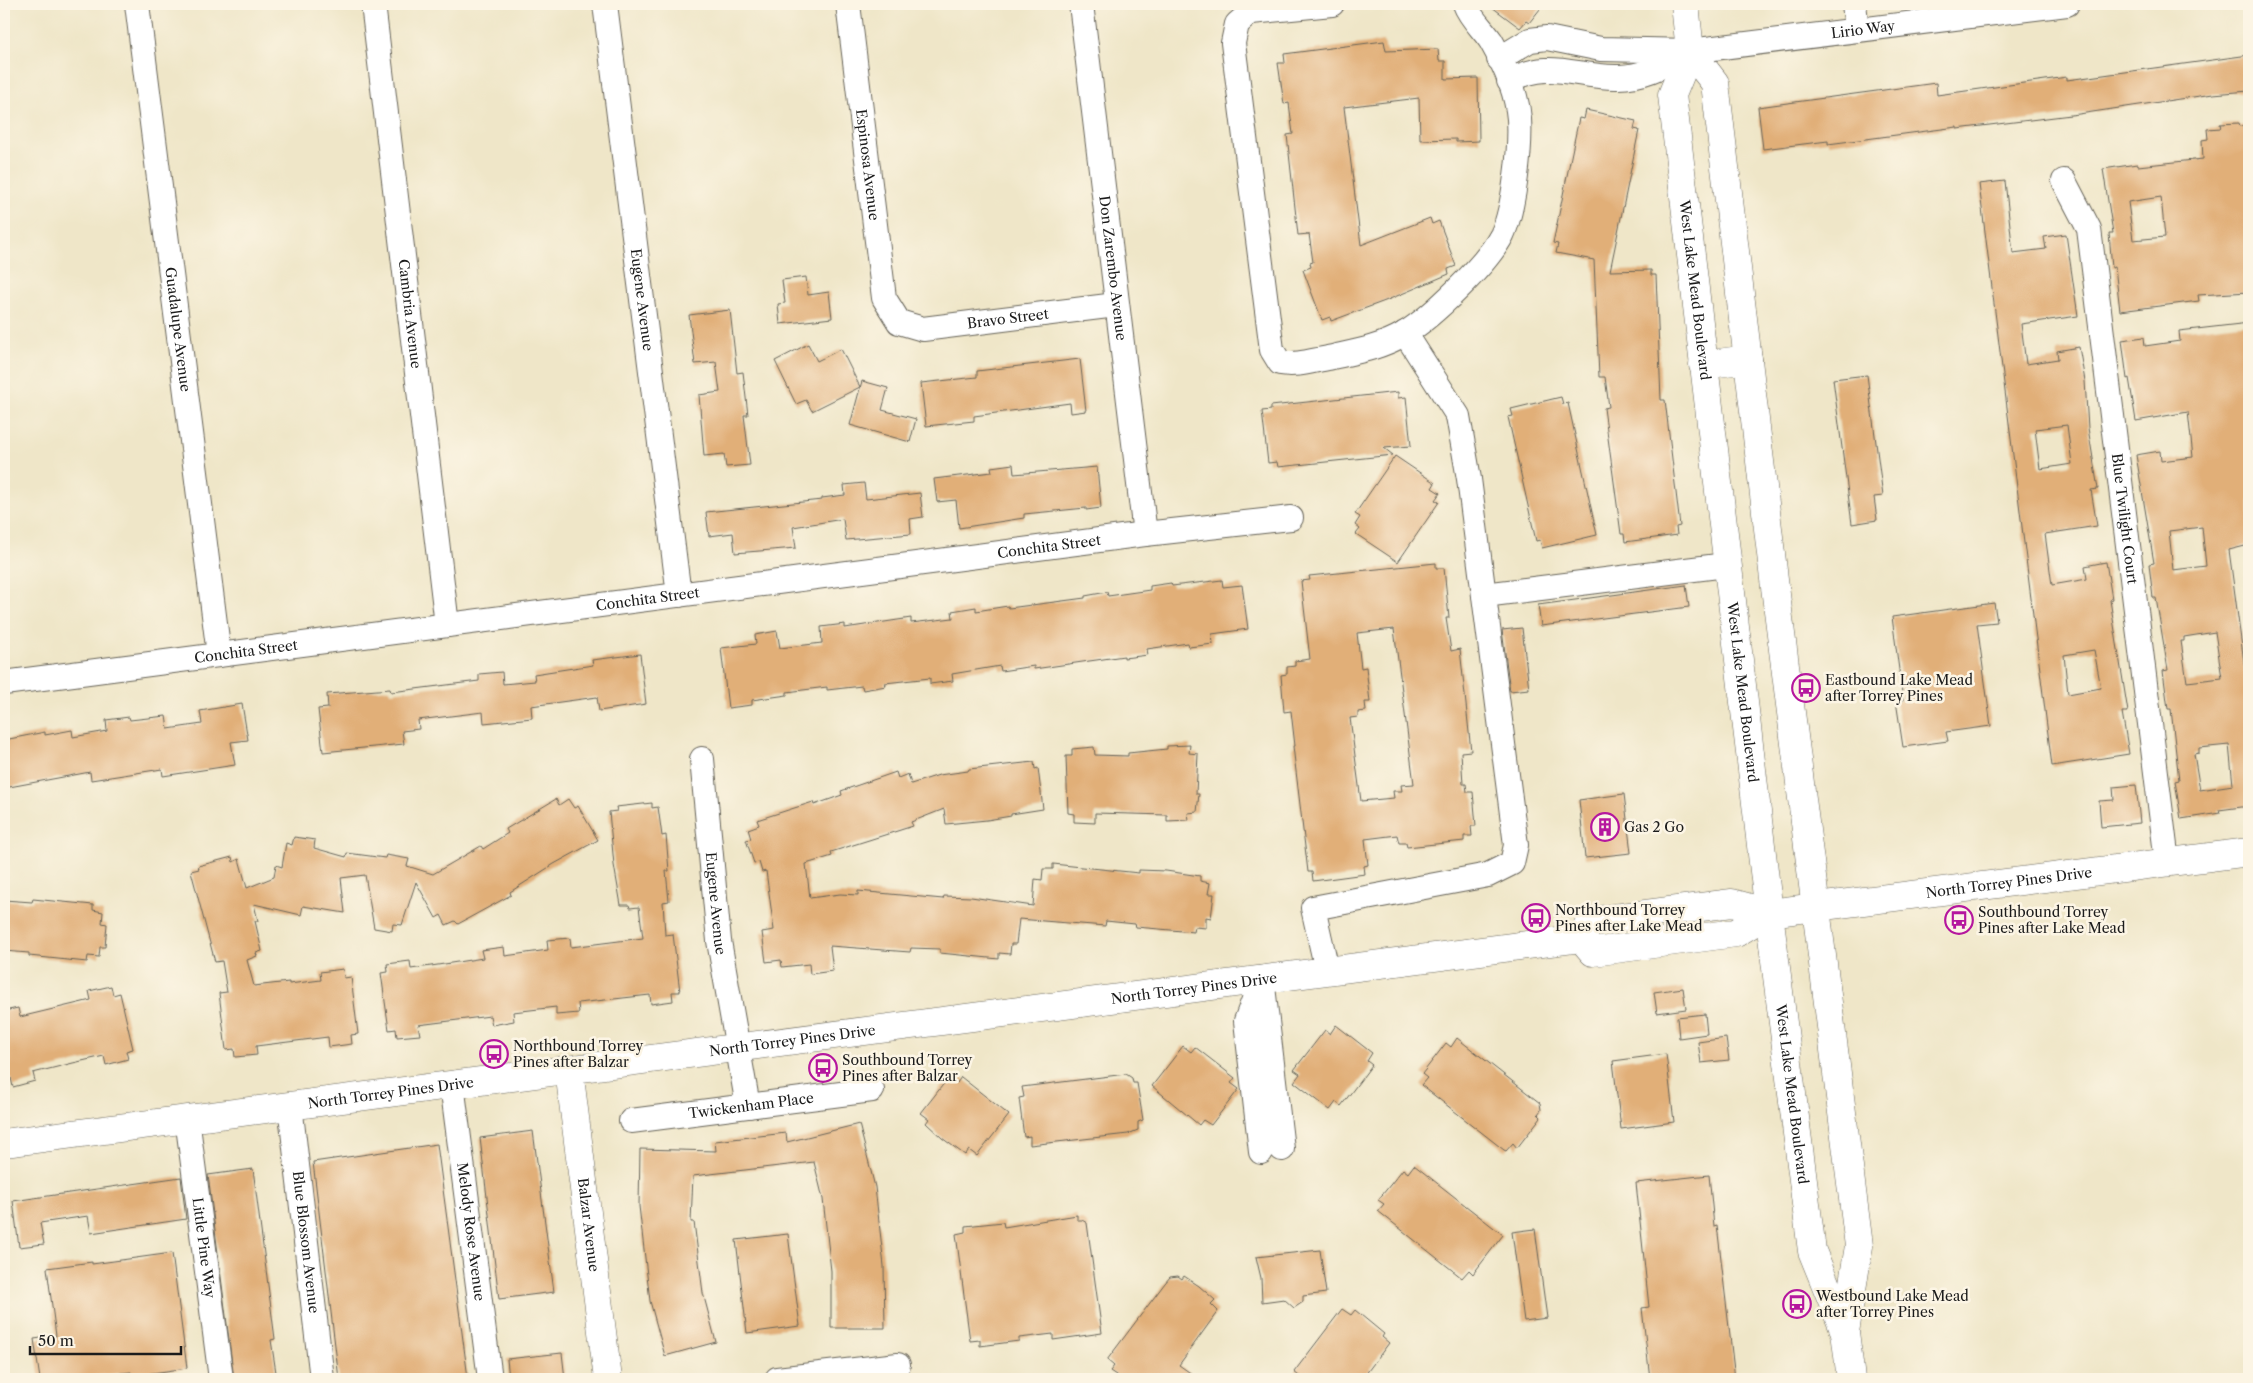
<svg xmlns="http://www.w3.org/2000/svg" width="2253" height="1383" viewBox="0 0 2253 1383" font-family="'Libre Caslon Text',serif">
<rect width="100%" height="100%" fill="#fcf5e5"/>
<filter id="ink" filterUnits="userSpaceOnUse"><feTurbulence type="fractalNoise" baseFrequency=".02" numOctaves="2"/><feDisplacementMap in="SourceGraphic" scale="10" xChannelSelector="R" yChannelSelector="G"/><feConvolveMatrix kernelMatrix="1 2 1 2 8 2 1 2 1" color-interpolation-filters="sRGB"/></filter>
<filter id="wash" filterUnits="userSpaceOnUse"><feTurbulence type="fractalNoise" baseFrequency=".0096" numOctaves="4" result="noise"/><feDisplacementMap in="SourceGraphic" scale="20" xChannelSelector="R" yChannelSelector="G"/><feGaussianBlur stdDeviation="1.12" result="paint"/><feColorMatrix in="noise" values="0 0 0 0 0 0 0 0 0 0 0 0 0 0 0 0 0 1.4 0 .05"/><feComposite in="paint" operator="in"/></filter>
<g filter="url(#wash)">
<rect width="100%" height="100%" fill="#efe6c8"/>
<g id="blocks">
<path fill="#e1af78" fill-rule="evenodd" d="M1488,4H1544L1529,23L1526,21L1520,28Z
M1384,41L1386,51L1438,49L1439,61H1445V79L1478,78L1479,141L1456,142V139L1420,140L1419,98L1344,107L1361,245L1430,218L1432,224L1439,221L1456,266L1448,269L1449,274L1385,301L1331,321L1330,317L1322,320L1303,270L1311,267L1310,263L1313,262L1309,234L1298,235L1287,135L1293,134L1289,103L1284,104L1278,63H1285L1284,54Z
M2249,55V91L2213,94L2079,114L1957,129V127L1828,144V141L1763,149L1758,107L1936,83L1937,95L2067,77V80Z
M1586,110L1636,121L1634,129L1639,130L1610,271L1651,270V275H1656L1661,400H1665L1680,526L1676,527L1677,535L1625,542L1624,534H1621L1604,408L1609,407L1605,377H1599L1594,260L1556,253L1558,244L1553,243L1579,118L1584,119Z
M2239,123L2240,126L2249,125V292L2198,295L2199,301L2120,311L2115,267L2112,268L2109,233H2113L2103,169L2137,164L2138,166L2203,159L2202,140L2208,139L2207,129L2221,128L2220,124ZM2161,197L2165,237L2133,240L2128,202Z
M2005,181L2013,253L2046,249L2044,237L2066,234L2078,316L2021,324L2026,364L2058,359L2057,351L2079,347L2085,381L2088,428L2098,489L2091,490L2097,526L2045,534L2052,585L2087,579L2085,566L2106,562L2112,599L2110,600L2128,712H2122L2129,754L2052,766L1979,184ZM2067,425L2072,464L2040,469L2035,429ZM2094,650L2101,688L2068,694L2064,655Z
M806,277L808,295L829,292L832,318L780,324L778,304L785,303L782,280Z
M730,310L737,373L743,372L748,415H744L750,465L726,467L724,454L704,456L699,395L720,392L716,362L695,364L689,315Z
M2249,323V545L2229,550L2249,700V806L2219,810L2220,813L2181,819L2175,781L2179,780L2171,709H2168L2163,671L2168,670L2156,598H2153L2149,564L2154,563L2136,455L2160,451L2161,461L2193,457L2188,412L2136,421L2129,378L2127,379L2122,340L2144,337L2145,346L2180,341L2179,331ZM2202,527L2206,566L2173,570L2169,531ZM2215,632L2222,678L2187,682L2181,641H2184V637ZM2229,745L2233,785L2200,790L2194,754L2199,753V748Z
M808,344L817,361L841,349L860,387L812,411L806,400L796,404L775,361Z
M1080,359L1086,411L1071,413L1070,403L974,416V421L926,426L921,383L977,377V371Z
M1867,375L1883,496L1874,497L1877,520L1852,524L1833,379Z
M862,381L888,388L882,410L916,419L910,442L850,425Z
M1398,392V398L1406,397L1411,446L1384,448L1393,455L1278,467L1277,462L1268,463L1262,411L1271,410V406Z
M1561,397L1563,404L1568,403L1597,535L1542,548L1540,540L1536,541L1508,417L1513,416L1511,409Z
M1395,456L1435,483L1432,488L1440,493L1435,500L1439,502L1398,562L1356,534L1360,529L1355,525L1360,517L1355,514Z
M1013,464L1014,474L1097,467L1101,508L1086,510V508L1024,514V518L959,528L956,500L937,502L934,479L992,472L991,467Z
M864,483L866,499L920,493L923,517L910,519L911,534L846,540L843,519L793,527L796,548L735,553L733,533L709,536L706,512L822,500V498L845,495L844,485Z
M1436,563V568H1444L1449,618H1446L1451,651L1460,649L1471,751L1461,752L1463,784H1466L1467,792H1473L1476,826H1471L1472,836H1464V841L1407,847L1406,843H1399L1397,835L1365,839L1368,865L1364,866L1365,874L1313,881L1312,872H1308L1293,746H1295L1291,711L1284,712L1281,675L1287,674V667L1295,666V661L1310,659L1301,581L1310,580L1309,576ZM1394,629L1414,784L1401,785L1402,791H1393L1394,798L1361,801L1350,718L1358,717V712L1366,711L1365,702H1370L1366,667L1361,668L1357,633Z
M1222,580L1223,587L1242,585L1248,629L1212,634L1213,644L1189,647L1188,643L1147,649L1148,655L1124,658V656L1034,669V666L1001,671L1000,666L952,674L953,681L930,684V678L885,683L886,686L863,690L862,686L827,690V687L787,692V695L752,700V705L728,708L721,648L756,644L755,635L777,631L780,648L822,643L821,627L845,624V628L911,618V623L953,618L952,611L976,607V611L1008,606L1009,608L1085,598V596L1107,592L1108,596L1150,590V586L1171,583L1172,586Z
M1686,585L1689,607L1541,626L1538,605Z
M1994,603L1997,622L1977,624L1991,726L1946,732L1948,741L1903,747L1896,701L1903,700L1892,617Z
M1522,628L1529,689L1510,691L1502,630Z
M640,654L646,704L599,711L597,697L531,706L532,718L484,723L483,712L418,720L419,729L402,731L404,744L323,752L318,709L328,708L327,694L390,689L391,692L479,681V674L502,672L503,684L535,681L534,674L593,665L592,660Z
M242,704L248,740L231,742L235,765L163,776L162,769L91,780L90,772L4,788V740L45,732V735L72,730L73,737L107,731L106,720L129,717L130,720L166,716L168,729L202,724L200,711Z
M1190,745L1189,753L1198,754L1196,794H1199L1197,812L1188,813L1189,820L1167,821V815L1095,813V823L1074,822V814L1068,813L1066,756H1072V749L1094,747L1095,755L1128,756V753L1167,749V746Z
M1034,762L1035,769L1038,768L1043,809L1011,814V816L987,820L946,824L944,809L911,822L913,826L831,852L832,856L806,864L810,898L840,894L858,895V891L943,899L944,896L971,897L1033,906L1035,879L1042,880L1043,869H1053V864L1139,873V870L1166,871L1200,876V881L1210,883L1208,894H1214L1211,918L1206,917V928L1195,927L1194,932L1136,927L1135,924L1106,921L1105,926L1019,919L1016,944H1011L1010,954L999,953V959L940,953V949L911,948L910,952L830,946L833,971L810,974L809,964L782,967L781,960L766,962L762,932L774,930L766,871L762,872L759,862L754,863L746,840L751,839L748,829L759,825L757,820L813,802L814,805L842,795L841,791L896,772L898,778L908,774L911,784L939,775L968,771L969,769Z
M2136,785L2140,823L2101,827L2099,801L2114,800L2113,787Z
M1624,794L1631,853L1585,858L1579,800Z
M556,799L559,805L568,799L574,808L578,806L598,840L554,864L510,892L511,895L458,924L455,921L446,925L441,915L436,918L416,882L402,925L393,924L392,931L374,928L365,875L341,878L345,913L303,906L301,915L254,904L258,921H255L262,951L256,953L257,956L247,960L254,986L289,982V984L321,980L320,972L343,969L344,978L351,977L358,1034L351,1035L352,1044L329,1047L328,1037L256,1046L257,1055L235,1057L234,1049L226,1050L219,993L227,992L222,961L215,962L191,871L199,869L198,866L232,857L233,862L239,859L247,888L274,877L276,865L282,867L286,843L292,845L294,837L315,840L314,848L346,857L347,853L385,858L386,855L409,859L407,866L433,874L481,846L483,849L508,833L506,829Z
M652,803V808L658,807L662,836L666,835L669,871H666L669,901L663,902L665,935L673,934L680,992H672L673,1001L651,1004L650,995L578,1003L579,1013L556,1015V1007L513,1012L514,1021L492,1025L490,1016L418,1025L420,1035L397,1037L396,1029L389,1030L381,973L388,972L387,964L410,961L411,969L451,963L483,958L481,950L504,947L505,956L548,950L547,940L570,938L571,947L643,938L639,907L630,908L629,905H621L614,865L609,812L617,811L616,807Z
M33,899L93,905V910L103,912L102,923L107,924L105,947H100L99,957L88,956L87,962L29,956V953L4,951V900L32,902Z
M111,986L113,995L120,993L133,1049L126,1051L128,1059L106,1065L104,1056L73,1063L33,1073L35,1081L13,1087L11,1078L4,1079V1011L18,1008L20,1017L91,1000L89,991Z
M1683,988L1686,1009L1657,1013L1654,992Z
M1705,1014L1707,1034L1679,1038L1677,1017Z
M1336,1025L1372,1053L1367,1061L1372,1065L1341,1106L1336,1102L1330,1110L1294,1082L1300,1074L1294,1070L1325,1030L1330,1034Z
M1457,1038L1540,1103L1541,1110L1538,1114L1541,1117L1517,1148L1513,1143L1506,1151L1504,1150L1421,1085L1427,1078L1422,1074L1446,1043L1451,1047Z
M1726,1038L1729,1060L1701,1063L1698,1042Z
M1183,1046L1191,1052L1195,1047L1235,1078L1231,1083L1239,1089L1211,1125L1203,1120L1199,1125L1152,1086Z
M1666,1054L1674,1122L1621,1129L1613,1061Z
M1126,1074L1132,1078L1133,1083H1137L1143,1120L1138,1122V1130L1128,1134L1030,1145V1136L1024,1137L1019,1098L1024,1097L1022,1087Z
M949,1077L957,1083L961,1077L1009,1115L977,1156L969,1150L965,1155L942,1138L926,1123L929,1119L921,1113Z
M859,1124L875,1187L884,1266L885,1328H831V1271L823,1199L814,1162L693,1176L691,1222H694L703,1293L716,1342L665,1356L650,1301L639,1206L640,1149L716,1151L715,1141L786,1133L787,1142Z
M533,1131L554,1292L499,1299L480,1138Z
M437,1144L468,1378L339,1379L313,1162Z
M1414,1165L1503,1235L1473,1274L1469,1270L1462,1278L1378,1211L1384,1204L1378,1200L1403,1169L1408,1173Z
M253,1169L275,1339L271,1340L277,1379H234L208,1175Z
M1709,1175L1714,1226L1717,1225L1735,1379H1650L1642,1308L1649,1307L1636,1183Z
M181,1177L186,1219L91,1233L88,1216L40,1223L44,1244L19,1247L13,1201Z
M1077,1215V1220H1082L1087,1223L1102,1333L1053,1340V1334L1019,1338V1341L980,1346V1340L970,1341L956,1234L965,1232V1226L1003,1222L1004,1227Z
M1535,1229L1547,1318L1524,1321L1512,1232Z
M788,1234L800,1326L747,1333L736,1240Z
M1320,1250L1326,1293L1303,1296V1302L1294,1308L1284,1299L1262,1302L1261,1278L1256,1257Z
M172,1253L187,1368L132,1376L131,1372L87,1377L88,1379H40L34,1339L56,1336L47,1268L92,1262V1264Z
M1178,1276L1182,1279L1184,1276L1199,1286L1215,1300L1211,1304L1218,1311L1179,1365L1199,1379H1122L1110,1371L1114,1366L1107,1360L1165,1283L1170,1277Z
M1342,1309L1351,1315L1355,1310L1384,1334L1382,1337L1389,1343L1362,1379H1303L1294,1372Z
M562,1353L565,1379H509L507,1359Z"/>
</g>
</g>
<g filter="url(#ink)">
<use href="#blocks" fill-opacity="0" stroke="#666358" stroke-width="1"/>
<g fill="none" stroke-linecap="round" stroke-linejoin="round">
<defs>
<g id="street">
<path id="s1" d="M137,4L219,655"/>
<path id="s2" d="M373,4L447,625"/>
<path id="s3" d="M605,4L679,595"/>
<path id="s4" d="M848,4L884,298L899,322L923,329L1116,305"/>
<path id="s5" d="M1081,4L1145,534"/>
<path d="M1332,4L1251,12L1237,24L1233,43L1272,350L1280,363C1297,366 1311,361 1328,358C1354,352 1380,348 1404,334C1432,317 1487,264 1502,235C1514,210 1521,147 1519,119C1517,93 1504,64 1491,41C1483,29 1470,18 1465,4"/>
<path d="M1854,4L1857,29"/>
<path id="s6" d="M1499,59L1530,40L1547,38L1601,49L1690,51L2067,4"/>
<path d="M1509,81C1551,58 1575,78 1618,77C1645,77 1666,64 1689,52"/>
<path id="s7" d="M2064,181L2089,229L2167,862"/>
<path d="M1484,595L1726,565"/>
<path id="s8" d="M4,683L1145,534L1291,518"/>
<path id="s9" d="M702,759L719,941L748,1106"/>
<path d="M1327,970L1313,908L1488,875L1512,863L1516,845L1469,479L1458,416L1405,333"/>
<path id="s10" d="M452,1084L490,1379"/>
<path id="s11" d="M290,1105L322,1379"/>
<path id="s12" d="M187,1118L221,1379"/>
<path id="s13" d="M631,1121L872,1090"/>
<path d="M1261,1152L1246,1021L1262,978L1282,1149"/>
<path d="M777,1379L898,1365"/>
</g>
<g id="secondary">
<path id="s14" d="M1581,938L1591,921L1732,903L1769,913L2249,852"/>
<path d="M1581,938L1593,952L1736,933L1769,913"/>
<path id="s15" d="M569,1070L608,1379"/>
<path id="s16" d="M4,1143L1581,938"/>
</g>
<g id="primary">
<path d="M1685,4L1690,51L1715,83L1774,579L1859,1246L1845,1332"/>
<path id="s17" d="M1690,51L1672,95L1769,913L1812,1251L1845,1332L1851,1379"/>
<path d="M1703,365L1748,359"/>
</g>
</defs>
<use href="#street" stroke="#666358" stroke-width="26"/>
<use href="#secondary" stroke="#666358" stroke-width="29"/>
<use href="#primary" stroke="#666358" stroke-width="29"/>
<use href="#street" stroke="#fff" stroke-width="24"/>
<use href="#secondary" stroke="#fff" stroke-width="28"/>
<use href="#primary" stroke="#fff" stroke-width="28"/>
</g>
</g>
<defs>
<symbol id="bus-ring" viewBox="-11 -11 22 22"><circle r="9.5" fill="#fcf5e5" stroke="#b5179e" stroke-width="1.5"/><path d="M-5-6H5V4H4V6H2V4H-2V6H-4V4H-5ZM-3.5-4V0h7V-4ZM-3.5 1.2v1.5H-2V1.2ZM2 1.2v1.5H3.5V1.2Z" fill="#b5179e"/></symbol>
<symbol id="building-ring" viewBox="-11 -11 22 22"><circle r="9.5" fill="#fcf5e5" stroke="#b5179e" stroke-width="1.5"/><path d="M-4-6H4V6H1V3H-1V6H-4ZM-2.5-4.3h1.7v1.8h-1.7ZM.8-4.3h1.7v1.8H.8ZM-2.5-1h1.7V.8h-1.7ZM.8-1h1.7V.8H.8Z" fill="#b5179e"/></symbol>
</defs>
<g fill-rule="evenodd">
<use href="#bus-ring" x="1790" y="672" width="32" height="32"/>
<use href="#building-ring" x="1589" y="811" width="32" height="32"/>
<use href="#bus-ring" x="1520" y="902" width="32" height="32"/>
<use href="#bus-ring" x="1943" y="904" width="32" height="32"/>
<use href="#bus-ring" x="478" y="1038" width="32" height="32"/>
<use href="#bus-ring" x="807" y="1052" width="32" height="32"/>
<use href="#bus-ring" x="1781" y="1288" width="32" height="32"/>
</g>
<g text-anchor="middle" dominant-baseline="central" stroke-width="5" stroke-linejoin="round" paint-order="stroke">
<g font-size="14" fill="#1c1c1c" stroke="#fcf5e5">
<text stroke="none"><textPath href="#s6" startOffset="372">Lirio Way</textPath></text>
<text stroke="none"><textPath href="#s4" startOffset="162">Espinosa Avenue</textPath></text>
<text stroke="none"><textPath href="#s5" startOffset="266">Don Zarembo Avenue</textPath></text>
<text stroke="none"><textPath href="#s17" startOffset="244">West Lake Mead Boulevard</textPath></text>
<text stroke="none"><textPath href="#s3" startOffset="298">Eugene Avenue</textPath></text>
<text stroke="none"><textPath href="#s2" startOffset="312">Cambria Avenue</textPath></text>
<text stroke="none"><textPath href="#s4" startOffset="435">Bravo Street</textPath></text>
<text stroke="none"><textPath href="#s1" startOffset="328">Guadalupe Avenue</textPath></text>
<text stroke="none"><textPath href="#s7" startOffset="346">Blue Twilight Court</textPath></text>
<text stroke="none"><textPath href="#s8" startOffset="1054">Conchita Street</textPath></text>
<text stroke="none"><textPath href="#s8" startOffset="649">Conchita Street</textPath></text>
<text stroke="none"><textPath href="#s8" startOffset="244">Conchita Street</textPath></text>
<text stroke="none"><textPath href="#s17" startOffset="649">West Lake Mead Boulevard</textPath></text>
<text stroke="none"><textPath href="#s14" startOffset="442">North Torrey Pines Drive</textPath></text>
<text stroke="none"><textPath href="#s9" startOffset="145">Eugene Avenue</textPath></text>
<text stroke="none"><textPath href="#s16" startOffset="1200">North Torrey Pines Drive</textPath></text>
<text stroke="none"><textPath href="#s16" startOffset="795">North Torrey Pines Drive</textPath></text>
<text stroke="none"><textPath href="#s16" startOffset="390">North Torrey Pines Drive</textPath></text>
<text stroke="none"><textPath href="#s17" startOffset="1054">West Lake Mead Boulevard</textPath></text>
<text stroke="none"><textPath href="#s13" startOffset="121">Twickenham Place</textPath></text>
<text stroke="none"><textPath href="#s15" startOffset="156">Balzar Avenue</textPath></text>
<text stroke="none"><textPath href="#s10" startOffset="149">Melody Rose Avenue</textPath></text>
<text stroke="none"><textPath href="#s11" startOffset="138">Blue Blossom Avenue</textPath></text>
<text stroke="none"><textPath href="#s12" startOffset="131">Little Pine Way</textPath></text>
</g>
<g font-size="14" fill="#1c1c1c" stroke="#fcf5e5" text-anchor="start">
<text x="1825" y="680">Eastbound Lake Mead<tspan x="1825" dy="16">after Torrey Pines</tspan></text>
<text x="1624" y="827">Gas 2 Go</text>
<text x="1555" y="910">Northbound Torrey<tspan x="1555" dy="16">Pines after Lake Mead</tspan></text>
<text x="1978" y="912">Southbound Torrey<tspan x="1978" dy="16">Pines after Lake Mead</tspan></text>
<text x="513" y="1046">Northbound Torrey<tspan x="513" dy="16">Pines after Balzar</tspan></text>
<text x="842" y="1060">Southbound Torrey<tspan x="842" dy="16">Pines after Balzar</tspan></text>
<text x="1816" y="1296">Westbound Lake Mead<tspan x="1816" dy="16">after Torrey Pines</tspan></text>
</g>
</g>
<rect width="2253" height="1383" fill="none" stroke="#fcf5e5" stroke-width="20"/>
<path d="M30 1346v8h151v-8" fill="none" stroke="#1c1c1c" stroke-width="2.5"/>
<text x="38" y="1346" font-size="15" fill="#1c1c1c" stroke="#fcf5e5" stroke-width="4" paint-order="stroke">50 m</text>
</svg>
